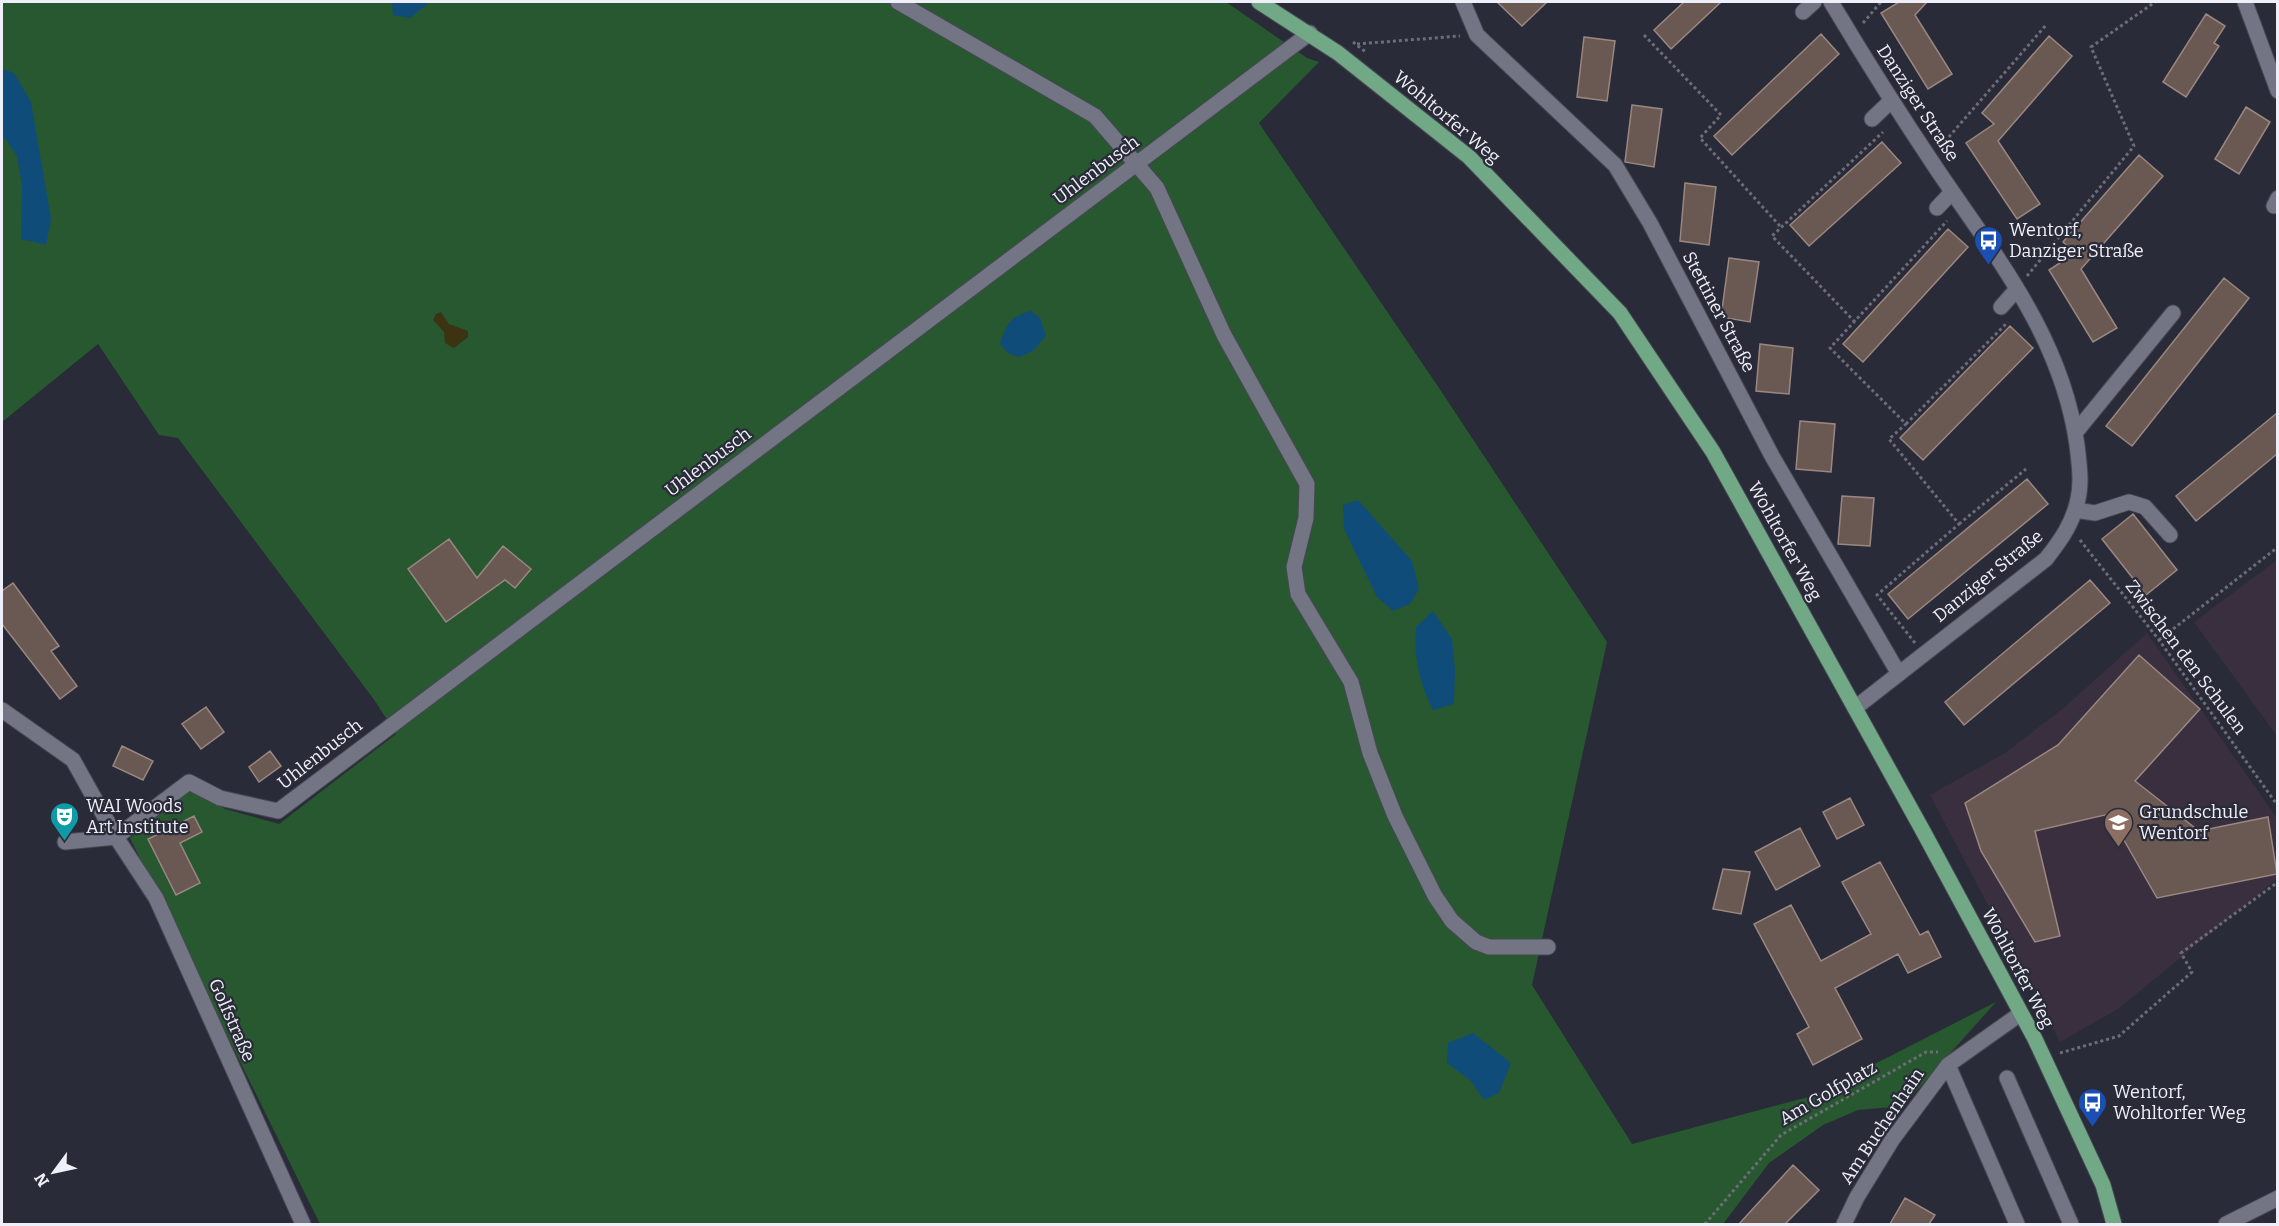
<svg xmlns="http://www.w3.org/2000/svg" width="2279" height="1226" viewBox="0 0 2279 1226" font-family="Bitter,serif">
<rect width="100%" height="100%" fill="#2a2b38"/>
<path fill="#392f3f" d="M2277,560V736L2194,622Z
M2147,633L2277,818V879L2118,1009L2060,1042L1930,795L2005,753L2066,706Z"/>
<path fill="#27582f" d="M2,2H1226L1307,58L1319,62L1259,123L1439,388L1607,642L1532,985L1632,1144L1812,1096L1996,1002L1903,1106L1858,1110L1823,1125L1769,1163L1723,1224H320L130,838L188,788L225,809L279,824L396,734L375,701L178,438L159,435L98,344L2,422Z"/>
<path fill="#3c3313" d="M441,312L449,324L468,331V337L454,348L445,343L444,332L433,320L436,314Z"/>
<path fill="#104c7a" d="M392,2H430L410,18L393,15Z
M2,69L14,73L31,102L51,219L46,245L21,239L22,186L17,156L2,134Z
M1031,311L1040,318L1046,336L1034,350L1020,357L1009,354L1000,344C1006,324 1011,316 1031,311Z
M1358,500L1412,561L1419,589L1410,604L1393,611L1377,597L1344,529L1343,505Z
M1433,611L1452,639L1455,669L1454,704L1433,710C1420,685 1413,655 1416,627Z
M1473,1033L1511,1063L1499,1093L1484,1100L1470,1080L1447,1063L1448,1043Z"/>
<path fill="#6a5953" stroke="#9a8781" stroke-width="1.5" d="M1497,2H1547L1522,26Z
M1684,2H1721L1671,49L1654,30Z
M1899,2H1927L1915,15L1952,74L1928,89L1881,13Z
M2206,14L2225,26L2214,43L2219,46L2186,97L2163,82Z
M1821,34L1839,54L1732,155L1714,136Z
M2049,36L2072,56L1998,141L2040,204L2017,219L1966,143L1994,124L1982,113Z
M1584,37L1615,41L1607,101L1577,97Z
M1632,105L1662,109L1654,167L1625,162Z
M2246,107L2270,122L2239,174L2215,159Z
M1882,142L1901,163L1809,246L1790,225Z
M2139,155L2163,176L2081,269L2117,328L2093,342L2049,270L2075,253L2063,242Z
M1685,183L1716,187L1709,245L1680,241Z
M1948,229L1968,247L1863,362L1843,344Z
M1729,258L1759,262L1750,322L1721,317Z
M2224,278L2249,298L2132,446L2106,426Z
M2010,326L2033,348L1923,460L1900,438Z
M1760,344L1793,348L1789,394L1756,391Z
M2277,413V454L2196,521L2176,496Z
M1800,421L1835,424L1831,472L1796,469Z
M2027,479L2048,504L1908,619L1888,594Z
M1842,496L1874,498L1870,546L1838,544Z
M2133,514L2177,570L2146,595L2102,539Z
M449,539L477,578L503,546L531,569L515,588L505,580L446,622L408,569Z
M2090,580L2110,603L1964,725L1945,702Z
M13,583L59,646L51,651L77,686L60,699L2,624V591Z
M2139,655L2200,709L2135,781L2199,831L2268,817L2277,874L2157,898L2109,814L2035,831L2060,936L2035,942L1981,851L1965,803L2058,745Z
M206,707L224,732L201,749L182,724Z
M122,746L153,761L143,780L113,766Z
M270,751L281,766L259,782L249,767Z
M1850,798L1864,825L1837,839L1823,812Z
M194,816L202,832L180,843L200,883L176,895L148,839Z
M1800,828L1820,866L1776,890L1755,852Z
M1880,862L1920,935L1928,931L1941,957L1908,973L1898,954L1835,988L1862,1039L1813,1065L1797,1034L1809,1027L1754,924L1791,905L1821,961L1871,934L1842,882Z
M1723,869L1750,872L1741,914L1713,909Z
M1793,1165L1819,1190L1785,1224H1739Z
M1905,1198L1935,1215L1929,1224H1890Z"/>
<g fill="none" stroke-linecap="round" stroke-linejoin="round">
<defs>
<path id="minor" d="M898,2L1095,116L1157,188L1224,335L1307,484L1306,518L1294,567L1298,594L1351,682L1370,753L1395,816L1435,896L1452,921L1476,942L1489,947H1548
M1463,2L1477,35L1615,165L1650,223L1772,456L1899,674
M1831,2C1865,59 1901,116 1938,171C1997,258 2062,338 2077,445C2079,462 2082,482 2078,499C2073,523 2061,540 2046,559L1855,708
M2245,2L2278,91
M1803,12L1814,2
M1872,119L1892,100
M2274,206L2278,198
M1937,208L1952,192
M2001,307L2017,289
M2075,433L2173,313
M2075,510L2095,513L2129,502L2145,507L2170,535
M2,710L73,760L116,837L156,898L303,1224
M116,837L189,782L220,798L278,811L1310,33
M65,842L116,837
M1948,1065L2017,1224
M2007,1078L2071,1224
M1844,1224L1857,1197L1892,1140L1948,1065L2020,1014
M2226,1224L2278,1198"/>
<path id="major" d="M1259,2L1338,53L1469,157L1620,313L1713,452L1923,831L2035,1039L2103,1185L2114,1224"/>
</defs>
<use href="#minor" stroke="#484854" stroke-width="17"/>
<use href="#major" stroke="#484854" stroke-width="17"/>
<path stroke="#6c6d78" stroke-width="3" stroke-dasharray="3 3" stroke-linecap="butt" d="M1863,23L1881,2
M1644,35L1721,115L1700,138L1780,226
M1353,42L1367,53
M1357,44L1460,36
M1941,146L2046,25
M2027,276L2134,146L2091,47L2155,2
M1855,322L1772,236L1883,132
M1906,424L2008,322
M1959,524L2026,469
M2080,540L2159,640L2278,806
M2159,640L2278,547
M1915,643L1877,595L1959,524L1889,439L1906,424L1830,348L1947,221
M2060,1053L2119,1036L2192,972L2181,953L2278,882
M1705,1224L1781,1135L1926,1052H1938"/>
<use href="#minor" stroke="#737484" stroke-width="15"/>
<use href="#major" stroke="#71a986" stroke-width="15"/>
</g>
<defs>
<symbol id="bus-pin" viewBox="-11 -11 22 30"><path d="M0 17L-7.5 6A9.5 9.5 0 1 1 7.5 6Z" fill="#1a4fb4" stroke="#2a2b38"/><path d="M-5-6H5V4H4V6H2V4H-2V6H-4V4H-5ZM-3.5-4V0h7V-4ZM-3.5 1.2v1.5H-2V1.2ZM2 1.2v1.5H3.5V1.2Z" fill="#fff"/></symbol>
<symbol id="theatre-pin" viewBox="-11 -11 22 30"><path d="M0 17L-7.5 6A9.5 9.5 0 1 1 7.5 6Z" fill="#0f9aa8" stroke="#2a2b38"/><path d="M-5-5.5Q0-4 5-5.5V0Q5 5 0 6Q-5 5-5 0ZM-3.3-2.5H-1v1.5H-3.3ZM1-2.5H3.3v1.5H1ZM-2.8 1Q0 5.5 2.8 1Z" fill="#fff"/></symbol>
<symbol id="school-pin" viewBox="-11 -11 22 30"><path d="M0 17L-7.5 6A9.5 9.5 0 1 1 7.5 6Z" fill="#8d6e63" stroke="#2a2b38"/><path d="M0-5L7-2L0 1L-7-2ZM-4 1L0 2.5L4 1V4Q0 6-4 4Z" fill="#fff"/></symbol>
</defs>
<g fill-rule="evenodd">
<use href="#bus-pin" x="1972" y="224" width="33" height="45"/>
<use href="#theatre-pin" x="48" y="800" width="33" height="45"/>
<use href="#school-pin" x="2102" y="806" width="33" height="45"/>
<use href="#bus-pin" x="2076" y="1086" width="33" height="45"/>
</g>
<g text-anchor="middle" dominant-baseline="central" stroke-width="4.5" stroke-linejoin="round" paint-order="stroke">
<g font-size="18" fill="#eeeff8" stroke="#2a2b38">
<text transform="translate(1918 103) rotate(57)">Danziger Straße</text>
<text transform="translate(1447 117) rotate(40)">Wohltorfer Weg</text>
<text transform="translate(1096 170) rotate(-37)">Uhlenbusch</text>
<text transform="translate(1719 312) rotate(62)">Stettiner Straße</text>
<text transform="translate(708 462) rotate(-37)">Uhlenbusch</text>
<text transform="translate(1785 541) rotate(61)">Wohltorfer Weg</text>
<text transform="translate(1988 576) rotate(-39)">Danziger Straße</text>
<text transform="translate(2186 657) rotate(53)">Zwischen den Schulen</text>
<text transform="translate(320 754) rotate(-38)">Uhlenbusch</text>
<text transform="translate(2018 968) rotate(62)">Wohltorfer Weg</text>
<text transform="translate(232 1020) rotate(66)">Golfstraße</text>
<text transform="translate(1828 1093) rotate(-30)">Am Golfplatz</text>
<text transform="translate(1882 1126) rotate(-56)">Am Buchenhain</text>
</g>
<g font-size="18" fill="#eeeff8" stroke="#2a2b38" text-anchor="start">
<text x="2009" y="230">Wentorf,<tspan x="2009" dy="21">Danziger Straße</tspan></text>
<text x="86" y="806">WAI Woods<tspan x="86" dy="21">Art Institute</tspan></text>
<text x="2139" y="812">Grundschule<tspan x="2139" dy="21">Wentorf</tspan></text>
<text x="2113" y="1092">Wentorf,<tspan x="2113" dy="21">Wohltorfer Weg</tspan></text>
</g>
</g>
<rect width="2279" height="1226" fill="none" stroke="#eeeff8" stroke-width="6"/>
<g transform="translate(54 1172) rotate(237)" stroke="#2a2b38" stroke-width="4.5" paint-order="stroke">
<path d="M0-4.5L10 22L0 15L-10 22Z" fill="#eeeff8"/>
<text y="-9" font-size="16" font-weight="bold" text-anchor="middle" fill="#eeeff8">N</text>
</g>
</svg>
